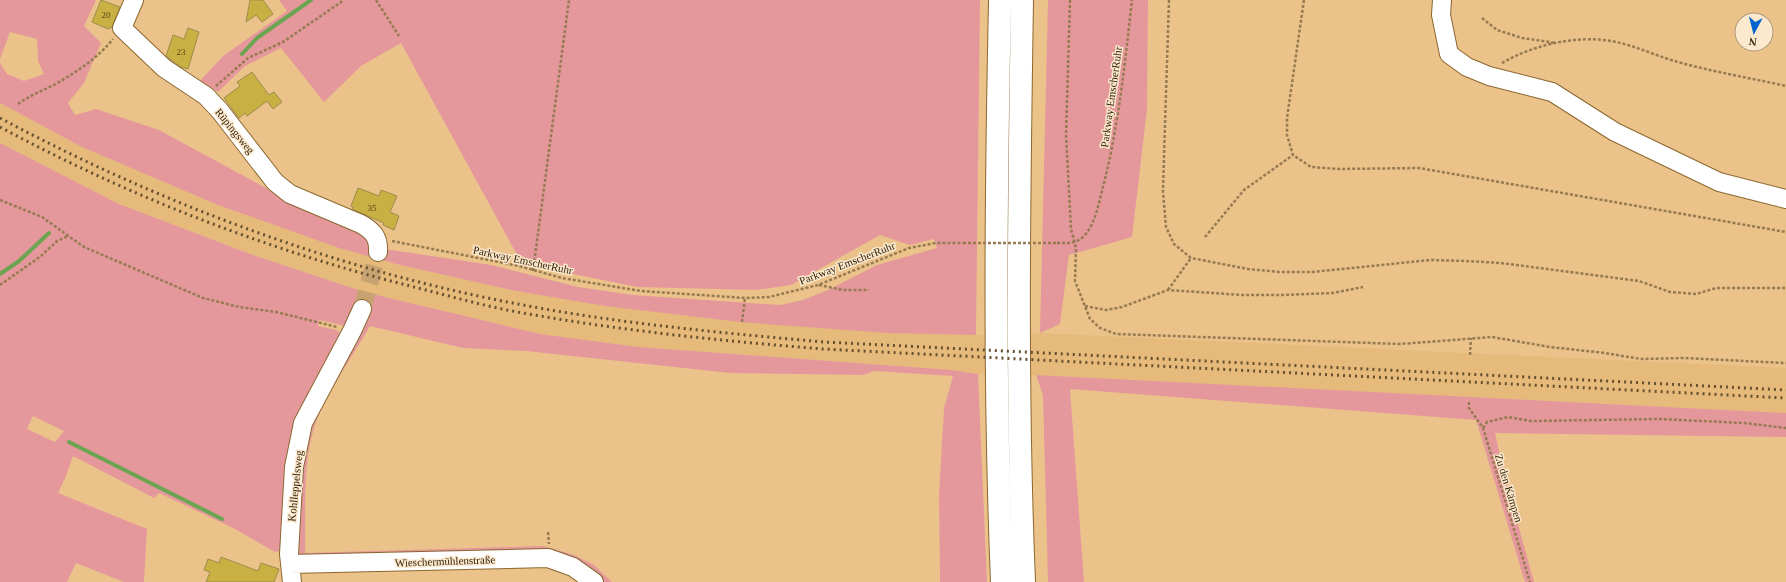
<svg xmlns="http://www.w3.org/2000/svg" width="1786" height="582" font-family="Georgia,serif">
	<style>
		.built { fill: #e6ba7a }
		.green { fill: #e5989c; fill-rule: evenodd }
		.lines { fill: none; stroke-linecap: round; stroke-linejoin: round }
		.stream { stroke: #6ca451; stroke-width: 4 }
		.building { fill: #c9b042; stroke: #9c8d4d }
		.minor-tunnel { stroke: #c6a371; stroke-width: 18; stroke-dasharray: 18 9; stroke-linecap: butt }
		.minor-casing { stroke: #8b672f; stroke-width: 20 }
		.highway-casing { stroke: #8b672f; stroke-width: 24 }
		.path { stroke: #967a51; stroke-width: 2.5; stroke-dasharray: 3 2; stroke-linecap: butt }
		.minor { stroke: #fff; stroke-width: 18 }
		.highway { stroke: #fff; stroke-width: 22 }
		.rail { stroke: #66502f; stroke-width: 3; stroke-dasharray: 2 4; stroke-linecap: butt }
		.path-bridge { stroke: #967a51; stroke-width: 2.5; stroke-dasharray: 3 2; stroke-linecap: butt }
		.labels { text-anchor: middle; stroke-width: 3; stroke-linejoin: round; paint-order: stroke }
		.number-label { font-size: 9px; fill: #58471a }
		.street-label { font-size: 11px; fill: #33240d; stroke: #fce8cc }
	</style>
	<rect width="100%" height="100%" fill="#ebc38a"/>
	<path class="built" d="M0 103 82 147 218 205 339 248 396 264 516 291 605 306 976 335 1040 333 1786 368V413L1055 376 978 374 952 370 638 347 540 334 364 292 253 255 119 204 0 143Z"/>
	<path class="green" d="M0 0H96L84 26 101 43 84 83 68 103 75 115 96 109 159 130 281 196 359 231 372 247 491 265 578 287 633 295 780 305 803 300 828 290 877 265 937 248 934 239 910 245 880 235 791 285 756 290 637 287 533 266 530 260 516 253 401 43 361 66 324 102 281 48 245 66 218 92 200 81 223 56 287 11 279 0H980L976 335 887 333 740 322 605 306 516 291 396 264 339 248 218 205 82 147 0 103V63L7 74 24 81 44 74 38 61 37 39 10 32 0 59Z
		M1048 0H1148L1147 109 1132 237 1069 255 1060 324 1040 333Z
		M0 143 119 204 253 255 364 292 540 334 638 347 952 370 978 374 987 582H940L939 495 944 408 953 376 874 371 864 375 730 373 526 351 463 348 370 326C351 360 326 391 314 428 302 467 306 513 305 553L544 546 574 555 594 565 612 582H598L574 564 544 554 391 560H343L316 557 314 559C305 559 298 561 295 551L298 474 304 441 322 393 351 343 366 310 359 308 354 323 350 327 319 320 318 326 336 330 342 334 343 339 321 371 295 431 291 449 283 547 281 551 275 552 235 529 159 493 154 498 73 456 66 476 58 493 147 529 144 582H124L76 563 67 582H0ZM33 416 64 431 55 442 27 429Z
		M1036 375 1786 413V437L1495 433 1506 481 1534 582H1525L1476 420 1070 389 1084 582H1048L1043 395Z"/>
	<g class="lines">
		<path class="stream" d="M242 54 257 38 311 0
			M0 274 19 261 49 233
			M69 442 222 519"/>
	</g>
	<path class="building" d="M101 0 120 7 112 27 108 29 92 22Z
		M250 0H263L273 14 262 22 256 15 246 22Z
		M188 28 199 32 188 69 181 67 166 56 173 35 184 39Z
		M252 72 269 95 274 92 282 102 273 109 267 101 247 116 245 113 239 118 224 98 240 86 237 82Z
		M358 188 379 196 381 190 397 196 390 212 399 216 394 230 383 225 384 223 352 209 353 207 351 206Z
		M221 557 258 571 261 563 279 569 274 582H206L210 572 204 570 208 559 219 563Z"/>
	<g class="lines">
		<path class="minor-tunnel" d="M362 309 378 252"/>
		<defs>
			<path id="minor" d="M134 0 122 28 164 68 206 96 220 111 275 182 290 194 361 224C373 231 379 237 378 252
				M1442 0 1441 15 1449 54 1467 67 1489 76 1552 92 1615 132 1719 182 1786 199
				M290 564 548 558 573 567 594 582
				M292 582 289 554 294 467 303 423 352 331 362 309"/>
			<path id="highway" d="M1000 0C996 194 994 388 1002 582
				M1022 0C1019 194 1016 388 1024 582"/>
		</defs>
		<use href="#minor" class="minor-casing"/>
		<use href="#highway" class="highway-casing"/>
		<path class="path" d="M376 0 399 36
			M1070 0 1066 135 1071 229 1076 248 1075 281 1090 319 1100 328 1116 334 1400 344 1492 337 1550 347 1605 353 1641 359 1684 358 1786 363
			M1169 0 1164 156 1163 192 1166 227 1174 244 1191 258 1248 269 1279 272H1312L1430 260 1466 261 1501 263 1639 281 1670 292 1696 294 1716 288H1786
			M1304 0 1287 118V135L1293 155 1311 167 1339 169 1419 168 1786 232
			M1482 18 1497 30 1522 38 1556 43
			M1502 63C1533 45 1576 35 1611 41 1634 45 1656 56 1678 62 1714 72 1750 78 1786 86
			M216 86 248 58 283 42 344 0
			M18 104C29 96 41 91 54 85 75 73 98 58 113 39
			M0 200 42 217 84 247 203 298 239 307 276 312 337 327
			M1205 237 1244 190 1293 155
			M392 241 519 266 562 278 641 291 745 298 769 297 818 285 909 248 936 243H963
			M1057 243C1066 243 1075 244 1083 237 1096 224 1099 201 1104 183 1119 123 1125 62 1132 0
			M533 271 569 0
			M0 285 41 256 57 241 68 236
			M819 285 843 290H869
			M1168 290 1191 258
			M1085 306 1106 310 1122 307 1168 290 1242 295H1282L1333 293 1363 287
			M742 322 745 298
			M1470 355 1471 338
			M1469 402V408L1483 428 1530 582
			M1483 428 1487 422 1508 417 1531 421 1659 419 1744 423 1786 428
			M548 532 549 544"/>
		<use href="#minor" class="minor"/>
		<use href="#highway" class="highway"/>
		<path class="rail" d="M0 118C163 205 341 271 523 305 623 324 723 333 824 342L1786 390
			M0 127C132 198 273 252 418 288 453 297 488 307 523 313 623 331 723 341 823 349L1786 398"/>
		<path class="path-bridge" d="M963 243H1057"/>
	</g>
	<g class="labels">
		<g class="number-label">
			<text x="106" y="18">20</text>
			<text x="181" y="55">23</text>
			<text x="372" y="211">35</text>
		</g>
		<g class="street-label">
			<text transform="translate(1111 97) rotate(-82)" y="4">Parkway EmscherRuhr</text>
			<text transform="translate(235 131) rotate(51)" y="4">Rüpingsweg</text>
			<text transform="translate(523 260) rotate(12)" y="4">Parkway EmscherRuhr</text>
			<text transform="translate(847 263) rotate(-21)" y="4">Parkway EmscherRuhr</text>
			<text transform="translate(295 486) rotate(-84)" y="4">Kohlleppelsweg</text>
			<text transform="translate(1509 488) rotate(73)" y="4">Zu den Kämpen</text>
			<text transform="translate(445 561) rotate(-2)" y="4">Wieschermühlenstraße</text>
		</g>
	</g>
	<g transform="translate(1754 32) rotate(187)"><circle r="19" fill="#fce8cc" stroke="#ac9a80"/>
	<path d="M0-3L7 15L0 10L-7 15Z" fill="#0065ce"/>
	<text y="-6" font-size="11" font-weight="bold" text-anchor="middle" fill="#33240d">N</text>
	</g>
</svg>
